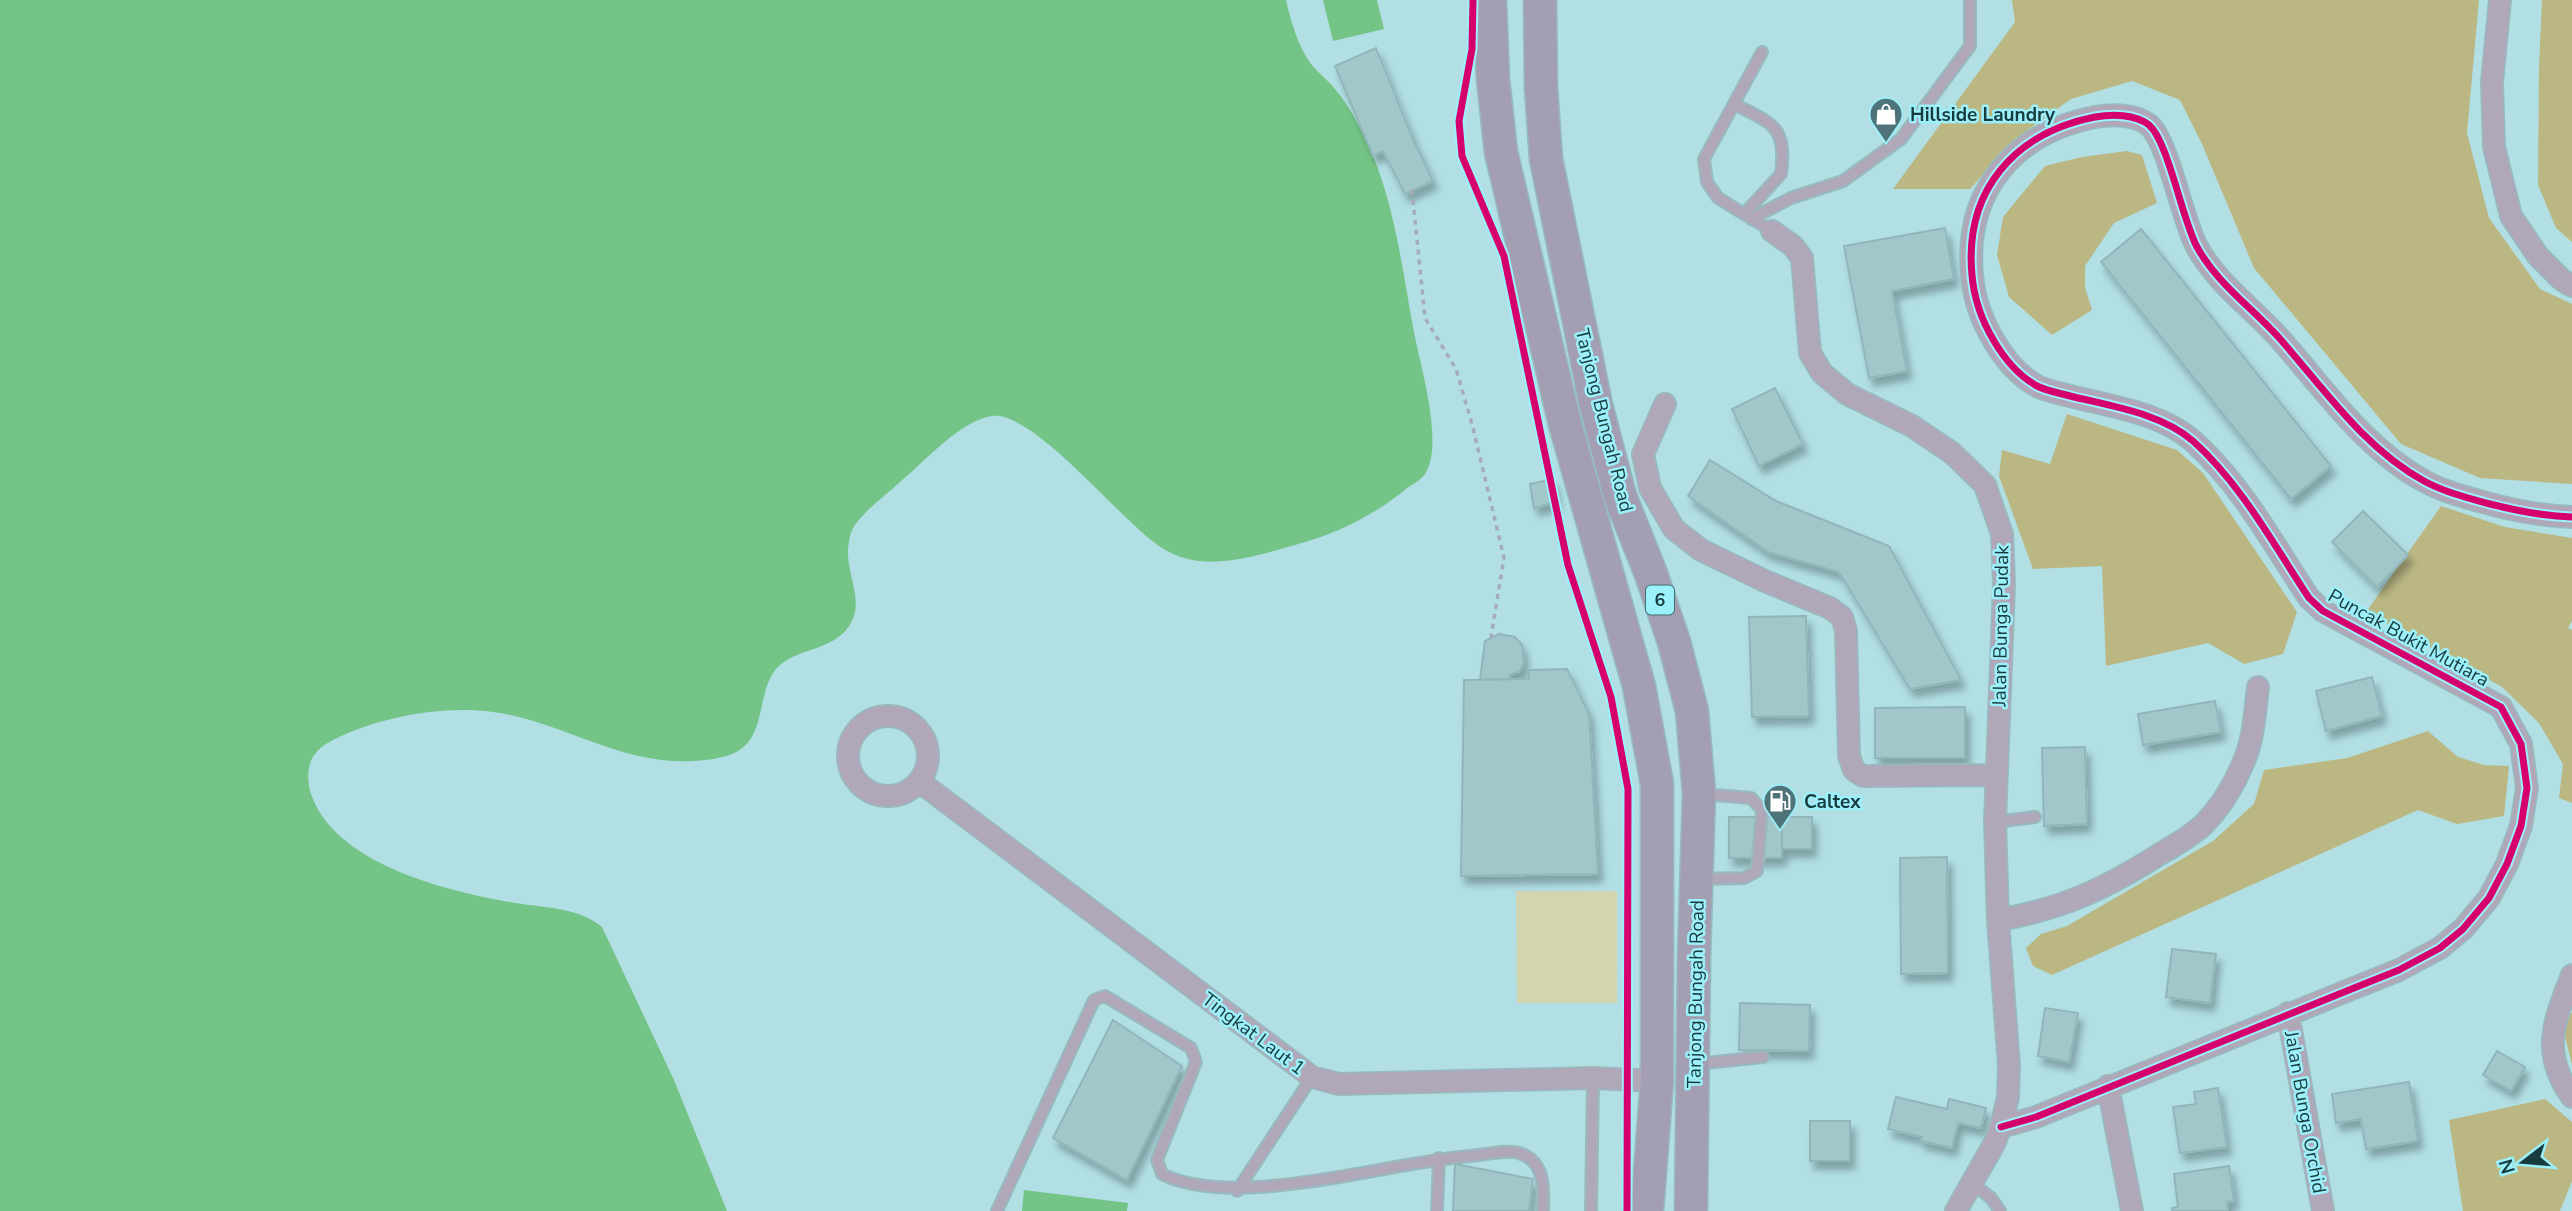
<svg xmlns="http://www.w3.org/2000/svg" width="2572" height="1211" font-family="'Nunito Sans',sans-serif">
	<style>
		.green { fill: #d3d5b0 }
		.forest { fill: #bab783 }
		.water { fill: #74c487 }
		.building { fill: #a2c7cb; stroke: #91b6ba; stroke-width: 2; filter: url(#shadow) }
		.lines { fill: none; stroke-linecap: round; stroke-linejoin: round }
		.service-casing { stroke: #96bbbf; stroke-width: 14 }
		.minor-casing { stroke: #96bbbf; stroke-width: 24 }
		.primary-casing { stroke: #96bbbf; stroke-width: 35 }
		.path { stroke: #a6acb7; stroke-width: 3.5; stroke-dasharray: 5 5; stroke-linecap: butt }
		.service { stroke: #b0a8b9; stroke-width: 10 }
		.minor { stroke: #b0a8b9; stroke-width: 21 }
		.primary { stroke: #a39eb2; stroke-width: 32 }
		.cycleway-casing { stroke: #9cf0f9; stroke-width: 11 }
		.cycleway { stroke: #d6006c; stroke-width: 7 }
		.labels { text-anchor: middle; stroke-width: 5; stroke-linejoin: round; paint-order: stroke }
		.shield { fill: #9cf0f9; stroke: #407177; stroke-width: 2 }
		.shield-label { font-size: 18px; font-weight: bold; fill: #183b3f }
		.poi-label { font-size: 19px; font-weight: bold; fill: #183b3f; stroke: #9cf0f9; text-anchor: start }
		.street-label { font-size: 19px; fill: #183b3f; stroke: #9cf0f9 }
	</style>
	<defs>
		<filter id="shadow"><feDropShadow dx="4.5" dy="8" stdDeviation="3.5" flood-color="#0004"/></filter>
	</defs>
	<rect width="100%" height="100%" fill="#b1dfe4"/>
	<path class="green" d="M1516 891H1617V1003H1517Z"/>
	<path class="forest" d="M2012 0H2479L2467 133 2489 218 2540 289 2572 304V484L2480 478 2401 444 2254 268 2202 144 2180 100 2132 81 2071 99 2014 140 1970 189H1893L2015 22Z
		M2542 0H2572V242L2556 228 2538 185 2539 67Z
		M2127 151 2142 155 2157 203 2114 223 2085 266V287L2092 310 2052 335 2009 297 1997 255 2003 217 2045 166 2082 157Z
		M2067 414 2177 450 2203 473 2297 612 2283 654 2244 664 2208 643 2106 666 2102 566 2033 569 1999 476 2002 450 2050 464Z
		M2441 506 2505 527 2572 538V621L2568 628 2572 630V803L2559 798 2563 764 2539 723 2502 687 2366 612Z
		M2428 731 2458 757 2484 765 2509 766 2504 816 2457 824 2418 810 2052 975 2033 966 2026 948 2041 934 2067 926 2213 841 2254 804 2264 770 2347 758Z
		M2572 1012V1065L2563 1028Z
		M2545 1099 2572 1122V1181L2560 1211H2463L2449 1120Z"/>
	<path class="water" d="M0 0H1286C1291 22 1298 46 1311 64 1318 73 1328 80 1335 89 1347 103 1357 121 1365 138 1394 198 1401 262 1413 327 1419 362 1445 443 1425 474 1421 480 1413 484 1407 488 1375 515 1336 534 1295 545 1253 557 1202 574 1162 548 1122 523 1035 411 992 416 985 417 977 420 970 424 945 438 922 463 900 482 886 495 869 507 858 521 852 528 850 534 849 542 843 568 864 597 852 621 837 652 795 647 776 669 757 692 766 735 738 751 730 756 715 759 705 760 626 770 566 722 493 712 441 705 372 718 326 744 308 755 305 774 311 794 335 865 450 892 515 903 545 908 578 907 602 927L674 1080 727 1211H0Z
		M1323 0H1377L1384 29 1333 41Z
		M1024 1190 1128 1203 1127 1211H1022Z"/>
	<path class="building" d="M1376 48 1412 137 1433 181 1405 194 1383 151 1373 156 1335 66Z
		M1945 228 1954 279 1892 291 1907 371 1869 378 1844 246Z
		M2141 229 2331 466 2291 499 2101 262Z
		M1775 388 1803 444 1759 466 1732 409Z
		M1710 460 1776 501 1889 546 1961 680 1910 689 1839 572 1768 552 1688 496Z
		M1553 479 1556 502 1534 508 1530 484Z
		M2363 511 2408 555 2377 587 2332 542Z
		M1806 616 1809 716 1752 717 1749 617Z
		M1499 634 1515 637 1522 645 1524 663 1520 671 1510 675 1509 679 1480 680 1485 641Z
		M1567 669 1589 714 1598 874 1461 876 1464 680 1529 679 1528 670Z
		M2372 677 2382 716 2326 731 2316 691Z
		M2215 701 2221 732 2143 745 2138 714Z
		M1965 707V758H1875V708Z
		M2085 747 2087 824 2044 826 2042 748Z
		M1729 817H1782V858H1729Z
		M1782 817H1812V849H1782Z
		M1947 857 1948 973 1901 974 1900 858Z
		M2172 949 2216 954 2210 1003 2166 997Z
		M1740 1003 1810 1005 1809 1051 1739 1050Z
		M2045 1008 2078 1013 2069 1062 2038 1056Z
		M1113 1020 1182 1066 1127 1180 1053 1138Z
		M2497 1051 2525 1067 2511 1091 2483 1075Z
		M2409 1082 2418 1141 2366 1149 2361 1119 2336 1123 2332 1094Z
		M2218 1088 2227 1147 2180 1153 2173 1107 2196 1104 2194 1092Z
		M1896 1097 1947 1109 1949 1099 1986 1108 1981 1128 1958 1123 1952 1148 1921 1141 1922 1137 1888 1129Z
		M1810 1121H1850V1161H1810Z
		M1455 1164 1533 1179 1529 1211H1453Z
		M2229 1166 2234 1201 2227 1202 2228 1211H2172V1208L2178 1207 2174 1174Z"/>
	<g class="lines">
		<defs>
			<path id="service" d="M1762 52 1704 159 1707 182 1718 198 1772 231
				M1734 104C1773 124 1787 126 1781 174L1744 214
				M1751 219 1791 198 1843 181 1901 139 1970 46V0
				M1995 822 2035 817
				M1698 879 1744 878 1757 871 1762 810 1751 798 1702 794
				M1696 1064 1763 1057
				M1973 1184 1991 1198 2000 1211
				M1237 1191 1312 1077
				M997 1211 1094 1000 1105 996 1191 1048 1196 1062 1157 1160 1162 1174C1236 1211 1387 1162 1471 1156 1482 1155 1509 1149 1519 1153 1545 1161 1544 1188 1543 1211
				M1437 1211 1439 1158
				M1591 1211 1593 1078"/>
			<path id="minor" d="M2500 0 2492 82 2494 147 2511 216 2538 256 2562 280 2572 286
				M1772 231 1793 246 1802 258 1810 353 1822 373 1847 394 1912 426 1952 453 1985 485 2002 534 2004 584 1995 822 1998 920 2009 1066 2008 1097 2001 1127 1994 1144 1956 1211
				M1665 404 1643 454 1650 488 1674 529 1701 550 1765 581 1830 608 1842 617 1846 631 1849 756 1854 770 1863 776 1995 775
				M848 756a40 40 0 1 1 80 0a40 40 0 1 1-80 0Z
				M920 782 1312 1077 1339 1084 1593 1078 1657 1081
				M1998 920C2062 909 2105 889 2160 854 2175 845 2192 836 2204 824 2221 807 2235 783 2244 761 2254 738 2255 711 2258 687
				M2572 975C2554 1021 2540 1053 2572 1097
				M2288 1013 2323 1211
				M2108 1086 2132 1211
				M2001 1127 2036 1117 2354 988 2399 970 2440 948 2463 929 2489 898 2507 864 2521 826 2527 788 2521 744 2501 707 2323 611 2309 598C2274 545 2241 484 2193 441 2161 413 2110 406 2070 396 2059 393 2047 391 2037 386 2019 376 2004 358 1994 341 1982 321 1974 299 1972 275 1964 191 2014 133 2095 117 2112 114 2135 114 2149 125 2168 141 2182 219 2197 247 2218 285 2253 308 2281 340 2324 389 2365 449 2424 481 2444 492 2468 498 2490 504 2517 511 2544 516 2572 517"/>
			<path id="primary" d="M1490 0 1493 79 1501 152 1565 424 1639 686 1657 784V1081L1647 1211
				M1540 0 1541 88 1546 159 1596 405 1620 496 1651 574 1674 642 1692 711 1699 793 1694 956 1691 1211"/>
		</defs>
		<use href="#service" class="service-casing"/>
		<use href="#minor" class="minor-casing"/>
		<use href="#primary" class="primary-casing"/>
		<path class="path" d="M1412 190 1425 318 1456 369 1472 424 1504 558 1491 637"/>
		<use href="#service" class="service"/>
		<use href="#minor" class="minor"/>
		<use href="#primary" class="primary"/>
		<defs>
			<path id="cycleway" d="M1473 0 1472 49 1459 121 1462 156 1504 256 1568 565 1611 697 1628 789 1627 1211
				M2001 1127 2036 1117 2354 988 2399 970 2440 948 2463 929 2489 898 2507 864 2521 826 2527 788 2521 744 2501 707 2323 611 2309 598C2274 545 2241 484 2193 441 2161 413 2110 406 2070 396 2059 393 2047 391 2037 386 2019 376 2004 358 1994 341 1982 321 1974 299 1972 275 1964 191 2014 133 2095 117 2112 114 2135 114 2149 125 2168 141 2182 219 2197 247 2218 285 2253 308 2281 340 2324 389 2365 449 2424 481 2444 492 2468 498 2490 504 2517 511 2544 516 2572 517"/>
		</defs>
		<use href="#cycleway" class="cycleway-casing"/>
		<use href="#cycleway" class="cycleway"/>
	</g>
	<defs>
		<symbol id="shop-pin" viewBox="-11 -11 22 30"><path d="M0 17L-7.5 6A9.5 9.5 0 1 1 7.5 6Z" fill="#4e7479" stroke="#9cf0f9"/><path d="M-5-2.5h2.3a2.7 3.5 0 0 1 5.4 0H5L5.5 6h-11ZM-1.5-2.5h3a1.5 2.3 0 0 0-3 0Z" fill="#fff"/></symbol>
		<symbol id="fuel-pin" viewBox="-11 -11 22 30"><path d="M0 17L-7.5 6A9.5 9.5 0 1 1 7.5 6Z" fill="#4e7479" stroke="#9cf0f9"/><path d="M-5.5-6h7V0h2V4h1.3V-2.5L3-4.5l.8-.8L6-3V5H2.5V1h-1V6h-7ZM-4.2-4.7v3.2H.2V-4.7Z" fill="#fff"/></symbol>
	</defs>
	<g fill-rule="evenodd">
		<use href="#shop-pin" x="1867" y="95" width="38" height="52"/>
		<use href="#fuel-pin" x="1761" y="782" width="38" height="52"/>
	</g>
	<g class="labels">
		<rect class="shield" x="1646" y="585.5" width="28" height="29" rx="5"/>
		<g class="shield-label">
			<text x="1660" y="606">6</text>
		</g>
		<g class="poi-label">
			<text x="1910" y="121">Hillside Laundry</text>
			<text x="1804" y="808">Caltex</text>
		</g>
		<g class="street-label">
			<text transform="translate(1605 420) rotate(76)" y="7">Tanjong Bungah Road</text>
			<text transform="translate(2000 626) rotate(-89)" y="7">Jalan Bunga Pudak</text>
			<text transform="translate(2409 637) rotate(29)" y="7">Puncak Bukit Mutiara</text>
			<text transform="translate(1695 994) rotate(-89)" y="7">Tanjong Bungah Road</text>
			<text transform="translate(1254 1033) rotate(37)" y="7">Tingkat Laut 1</text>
			<text transform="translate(2306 1112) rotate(80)" y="7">Jalan Bunga Orchid</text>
		</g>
	</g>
	<g transform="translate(2523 1162) rotate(254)" stroke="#9cf0f9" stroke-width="5" paint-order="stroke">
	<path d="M0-5L12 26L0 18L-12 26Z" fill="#183b3f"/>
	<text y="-10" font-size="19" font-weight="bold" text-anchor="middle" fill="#183b3f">N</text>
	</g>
</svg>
